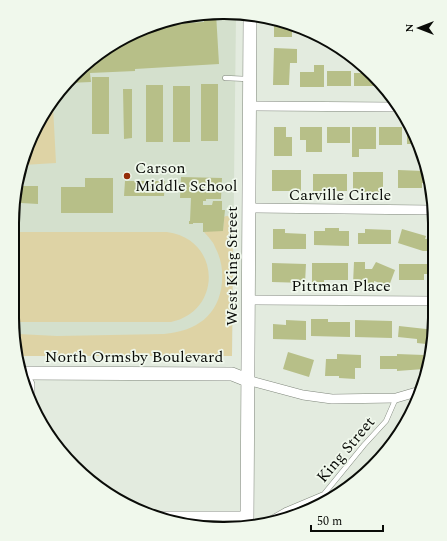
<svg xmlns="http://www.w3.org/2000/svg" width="447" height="541" font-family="Spectral,serif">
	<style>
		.built { fill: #d4e0cd }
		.green { fill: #ded3a5 }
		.building { fill: #b7bf88 }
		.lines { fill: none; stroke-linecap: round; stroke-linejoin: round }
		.lane-casing { stroke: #7f867b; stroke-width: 5.5 }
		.street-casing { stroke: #7f867b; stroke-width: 10 }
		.secondary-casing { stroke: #7f867b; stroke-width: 14 }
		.lane { stroke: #fff; stroke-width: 4.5 }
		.street { stroke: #fff; stroke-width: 9 }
		.secondary { stroke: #fff; stroke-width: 13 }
		.poi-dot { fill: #942e08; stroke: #f0f8ec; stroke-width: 1.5 }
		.labels { text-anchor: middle; stroke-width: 3.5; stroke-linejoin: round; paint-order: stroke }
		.poi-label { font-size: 16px; fill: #0a0c08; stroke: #f0f8ec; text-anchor: start }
		.street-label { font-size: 16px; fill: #0a0c08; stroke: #f0f8ec }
		.rim { fill: none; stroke: #0a0c08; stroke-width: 2 }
	</style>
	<rect width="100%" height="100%" fill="#e3ebdf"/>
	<path class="built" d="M223 12 236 14 232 356H18L12 209 28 142 74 74 142 28Z"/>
	<path class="green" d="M53 106 56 163 23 165 28 142Z
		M226 216H233L232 356H18V334L57 336 164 334C196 331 219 316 222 282 223 270 221 258 215 247 213 241 208 237 204 232H207V231H223L224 217Z
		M13 232H167C221 239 223 311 171 322H17Z"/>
	<path class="building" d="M216 13 219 64 135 69V71L90 73 91 82 68 83 74 74 142 28 159 25 204 22V16Z
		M274 22 292 26V37H274Z
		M274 48 297 49V63H290L289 85H273Z
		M314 65H324V87H300V72H314Z
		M327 71H351V86H327Z
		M354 73H372L377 79V86H354Z
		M92 77H109V134H92Z
		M201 84H218V141H201Z
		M146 85H163V142H146Z
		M173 86H190V142H173Z
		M123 89H132V138L124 139Z
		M274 127H286V137H292V156H274Z
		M300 127H322V152H306V140H300Z
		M327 127H350V143H327Z
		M352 127H376V149H359V157H352Z
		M379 127H402V145H379Z
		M407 129H410L419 144H407Z
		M272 170H301V191H272Z
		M398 170 424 171 427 183H422V188H398Z
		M353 172H383V192H353Z
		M313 174H347V191H313Z
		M181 177 222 178 221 199H206V201H203V205H212L213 201H222V210H225L223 231 203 232V223H193V224H189V221H190L191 198H180Z
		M85 178H113V213H61V187H85Z
		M125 181H165L164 196H124Z
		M21 186H38V204L21 203Z
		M325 228H339V231H349V246L314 245V231H325Z
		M273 229H285V233L306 234V249H273Z
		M365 229 391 230V244H358V233H365Z
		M402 229 426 236 425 239 435 238V251H423L398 243Z
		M354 262H365V269H372L376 262 395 270 389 286 374 281V283L353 284Z
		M272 263 306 264 305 283 272 282Z
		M312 263H348V280H324V282H312Z
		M399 264H435V274H424V280H399Z
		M311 319H328V322H350V337L311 336Z
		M286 320 306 321V340L273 339V324L286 325Z
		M355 320 392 321V338L355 337Z
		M399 326 435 330 433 342 426 341V344L417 343V339L398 337Z
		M288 352 314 360 309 377 283 369Z
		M337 354 361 355V368H355V379L339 378V376H325L326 359H337Z
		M397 354 424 355V369L397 371V369H380V356H397Z"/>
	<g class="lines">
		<defs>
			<path id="lane" d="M225 78 248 79
				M260 525 286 510 324 494 364 445 386 421 396 398"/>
			<path id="street" d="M249 106 395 107
				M248 208 432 210
				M248 300 435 301
				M21 376 23 373 30 384V398
				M247 380 303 395 332 399 396 398 420 391
				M162 516H247"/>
			<path id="secondary" d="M20 373 232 374 247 380
				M247 526 250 17"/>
		</defs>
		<use href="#lane" class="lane-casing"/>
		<use href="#street" class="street-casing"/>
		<use href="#secondary" class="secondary-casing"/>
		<use href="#lane" class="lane"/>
		<use href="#street" class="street"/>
		<use href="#secondary" class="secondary"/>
	</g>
	<circle class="poi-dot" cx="127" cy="176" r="4"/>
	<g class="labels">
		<g class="poi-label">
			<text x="135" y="173">Carson<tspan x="135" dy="18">Middle School</tspan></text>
		</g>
		<g class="street-label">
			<text x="340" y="200">Carville Circle</text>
			<text transform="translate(231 266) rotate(-90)" y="6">West King Street</text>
			<text x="341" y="291">Pittman Place</text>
			<text x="134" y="362">North Ormsby Boulevard</text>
			<text transform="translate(345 449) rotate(-50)" y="6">King Street</text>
		</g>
	</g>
	<path d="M0 0H447V541H0ZM223 19H224A204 204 0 0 1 428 223V318A204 204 0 0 1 224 522H223A204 204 0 0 1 19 318V223A204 204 0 0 1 223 19Z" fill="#f0f8ec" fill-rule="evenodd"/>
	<path class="rim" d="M223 19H224A204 204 0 0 1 428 223V318A204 204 0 0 1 224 522H223A204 204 0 0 1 19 318V223A204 204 0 0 1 223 19Z"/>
	<g transform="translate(419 28) rotate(270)" stroke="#f0f8ec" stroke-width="3" paint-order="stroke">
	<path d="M0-3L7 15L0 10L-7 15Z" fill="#0a0c08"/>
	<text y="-6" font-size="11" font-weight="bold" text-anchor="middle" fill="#0a0c08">N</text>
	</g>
	<path d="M311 525v6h72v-6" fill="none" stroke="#0a0c08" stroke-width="2"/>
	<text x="317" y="525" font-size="12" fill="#0a0c08" stroke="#f0f8ec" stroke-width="3" paint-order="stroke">50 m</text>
</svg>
